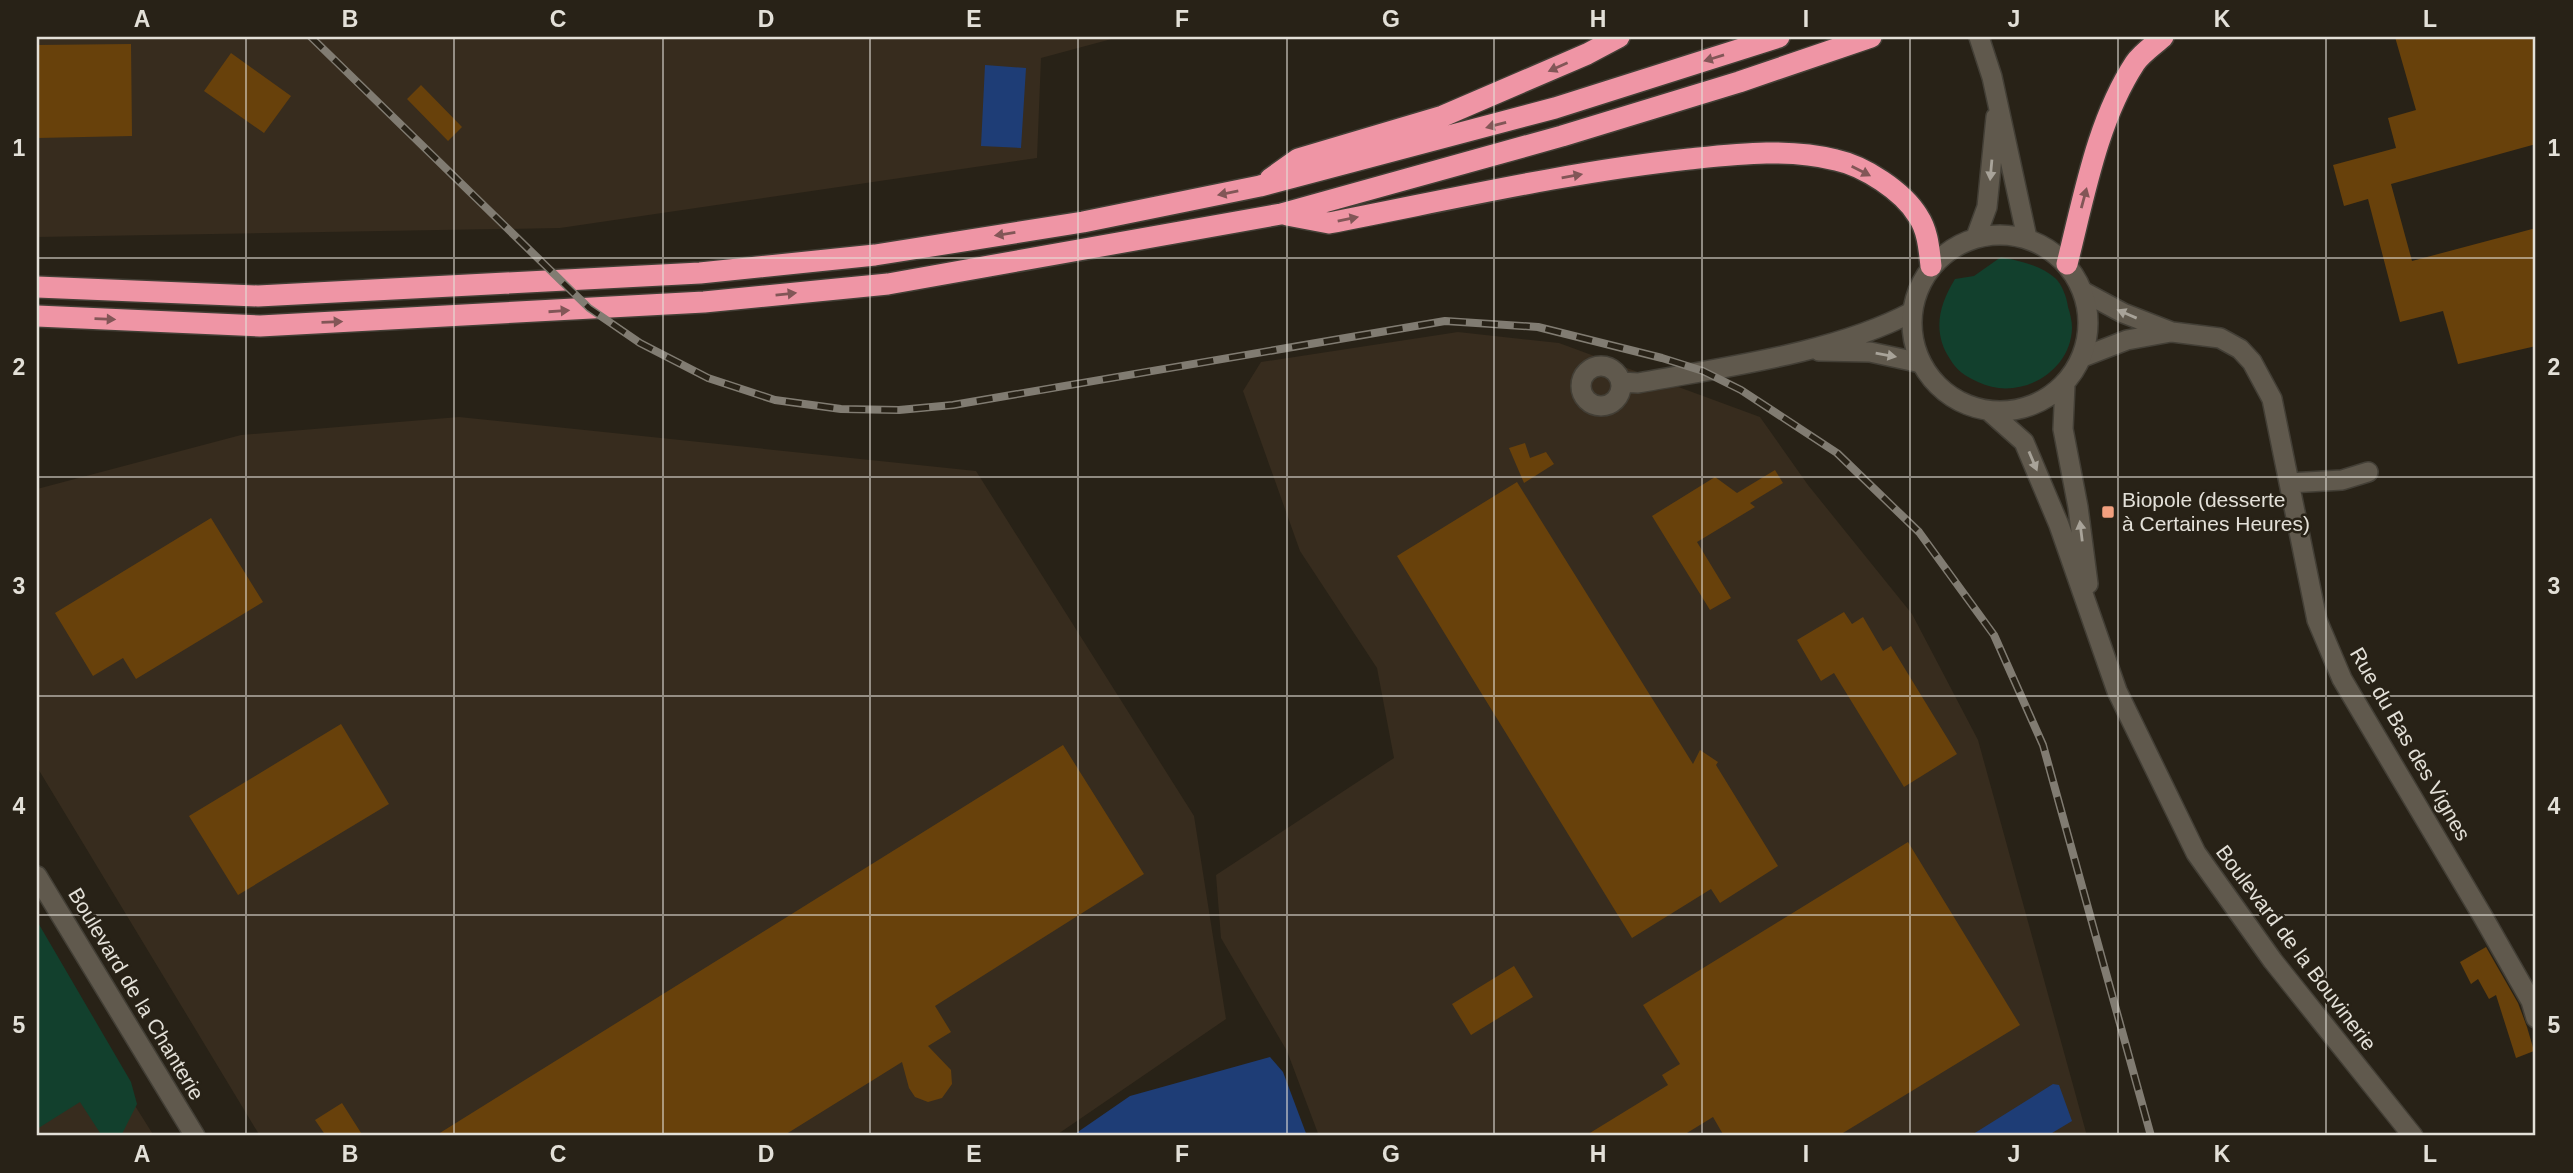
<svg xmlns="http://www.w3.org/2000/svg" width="2573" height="1173" font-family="Arial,sans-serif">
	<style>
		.industrial { fill: #372c1e }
		.green { fill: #12402d }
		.water { fill: #1e3d76 }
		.building { fill: #68410b }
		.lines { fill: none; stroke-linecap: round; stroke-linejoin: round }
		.minor-casing { stroke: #433f36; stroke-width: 22 }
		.tertiary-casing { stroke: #433f36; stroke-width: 22 }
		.motorway-casing { stroke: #433f36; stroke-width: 24 }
		.minor { stroke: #60594d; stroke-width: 19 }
		.tertiary { stroke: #60594d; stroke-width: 19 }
		.motorway { stroke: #ef95a5; stroke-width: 21 }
		.rail-casing { stroke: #817c72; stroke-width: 8 }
		.rail { stroke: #282217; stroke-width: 5; stroke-dasharray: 16; stroke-linecap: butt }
		.oneway { fill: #825657 }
		.oneway2 { fill: #a8a399 }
		.grid { fill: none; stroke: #e3e0d8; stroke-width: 2; stroke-opacity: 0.55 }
		.poi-dot { fill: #f2a07f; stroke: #282217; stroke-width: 2.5 }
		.labels { text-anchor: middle; stroke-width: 5; stroke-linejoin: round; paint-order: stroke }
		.poi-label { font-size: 21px; fill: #e3e0d8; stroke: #282217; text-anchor: start }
		.street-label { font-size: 21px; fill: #e3e0d8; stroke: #282217 }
		.neatline { fill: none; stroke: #e3e0d8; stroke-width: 2.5 }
		.grid-label { font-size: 23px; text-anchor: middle; font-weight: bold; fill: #e3e0d8 }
	</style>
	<rect width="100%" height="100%" fill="#282217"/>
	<path class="industrial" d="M37 37H1119L1041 58 1037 158 560 228 37 237Z
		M1458 332 1559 343 1760 417 1808 485 1912 614 1978 740 2087 1136H1319L1287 1051 1221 938 1216 875 1394 758 1377 668 1300 551 1243 391 1261 362Z
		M459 417 976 471 1194 816 1226 1019 1055 1136H260L37 767V489L241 435Z
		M37 949 38 951 154 1136H37Z"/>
	<path class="green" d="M2001 257C2019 261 2041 265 2055 278 2062 284 2067 298 2068 307 2070 313 2072 321 2072 328 2071 373 2018 402 1978 382 1965 376 1957 371 1950 359 1932 332 1939 305 1955 279L1974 276Z
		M37 921 131 1082 137 1104 121 1136H102L80 1102 37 1129Z"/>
	<path class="water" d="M985 65 1026 68 1021 148 981 146Z
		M1270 1057 1283 1072 1307 1136H1072L1130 1096Z
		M2053 1084 2059 1085 2072 1121 2047 1136H1970Z"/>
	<path class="building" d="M2395 37H2536V144L2391 184 2412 261 2536 228V346L2458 364 2443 311 2400 322 2368 199 2344 206 2333 165 2396 148 2388 118 2416 110Z
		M131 44 132 136 37 138V45Z
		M231 53 291 96 264 133 204 91Z
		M421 85 462 127 448 141 407 99Z
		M1525 443 1530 458 1546 452 1554 464 1524 483 1509 448Z
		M1775 470 1783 483 1750 503 1755 507 1697 542 1731 598 1710 610 1652 516 1715 477 1737 493Z
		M1517 482 1693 764 1700 750 1718 762 1716 765 1778 866 1720 903 1711 889 1632 938 1397 556Z
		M211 518 263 602 136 679 123 658 93 676 55 613Z
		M1844 612 1852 624 1863 617 1883 651 1891 646 1957 754 1904 787 1834 673 1821 681 1797 640Z
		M341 724 389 804 238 895 189 816Z
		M1063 745 1144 874 935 1006 951 1032 928 1046 951 1070 952 1084 942 1098 928 1102 915 1097 909 1088 902 1062 783 1136H435Z
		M1908 842 2020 1025 1838 1136H1724L1713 1117 1682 1136H1585L1668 1085 1662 1075 1680 1064 1643 1005Z
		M2486 947 2518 1003 2527 1027 2534 1051 2516 1058 2496 995 2489 999 2478 979 2471 984 2460 962Z
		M1514 966 1533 997 1471 1035 1452 1004Z
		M342 1103 363 1136H326L315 1120Z"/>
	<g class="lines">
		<defs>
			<path id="minor" d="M2084 292 2123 313 2172 332 2220 338 2240 349 2252 362 2272 399 2317 620 2342 679 2482 915 2531 1001 2536 1018
				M1819 351 1870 352 1921 363
				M2083 357 2127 340 2171 332
				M1581 386a20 20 0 1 1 40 0a20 20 0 1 1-40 0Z
				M1621 382 1638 383C1724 367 1835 353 1912 312
				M2289 483 2342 480 2368 472"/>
			<path id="tertiary" d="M1979 37 1992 77 2027 238
				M1912 323a88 88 0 1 1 176 0a88 88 0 1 1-176 0Z
				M1976 237 1987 207 1996 117
				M2065 384 2063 429 2078 507 2088 584
				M1989 411 2024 442 2059 525 2117 691 2196 853 2273 961 2413 1136
				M37 876 195 1136"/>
			<path id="motorway" d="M1270 179 1298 159 1443 116 1587 54 1619 37
				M1287 215 1329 223C1448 200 1568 172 1689 159 1738 154 1788 148 1836 160 1864 166 1903 191 1918 216 1928 231 1929 249 1931 266
				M2067 264C2084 197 2097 121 2135 63 2142 53 2154 45 2163 37
				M37 287 258 296 700 273 875 255 1083 222 1260 186 1555 108 1779 37
				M37 316 260 326 704 302 888 284 1281 214 1562 136 1739 82 1871 37"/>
		</defs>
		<use href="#minor" class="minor-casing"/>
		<use href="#tertiary" class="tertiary-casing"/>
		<use href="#motorway" class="motorway-casing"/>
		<use href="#minor" class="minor"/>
		<use href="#tertiary" class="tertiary"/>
		<use href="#motorway" class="motorway"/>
		<defs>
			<path id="rail" d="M311 37 589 308 640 343 708 378 775 400 841 409 899 410 953 405 1445 321 1538 327 1662 358 1703 371 1741 390 1837 453 1919 532 1994 635 2043 745 2151 1136"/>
		</defs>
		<use href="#rail" class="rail-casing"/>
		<use href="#rail" class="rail"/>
	</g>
	<defs><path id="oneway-solid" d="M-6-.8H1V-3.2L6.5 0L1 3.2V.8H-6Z" transform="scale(1.75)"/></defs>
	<g class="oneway">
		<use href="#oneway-solid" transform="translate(1714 58) rotate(163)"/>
		<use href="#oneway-solid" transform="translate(1558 67) rotate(156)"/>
		<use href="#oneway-solid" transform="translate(1496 125) rotate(165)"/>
		<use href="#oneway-solid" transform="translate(1861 171) rotate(27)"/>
		<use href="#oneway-solid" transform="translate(1572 176) rotate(-10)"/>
		<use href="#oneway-solid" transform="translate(1228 193) rotate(169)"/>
		<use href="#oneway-solid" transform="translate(2084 198) rotate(-75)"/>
		<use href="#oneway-solid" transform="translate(1348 219) rotate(-11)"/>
		<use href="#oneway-solid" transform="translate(1005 234) rotate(171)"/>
		<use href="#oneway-solid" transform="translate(786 294) rotate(-6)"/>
		<use href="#oneway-solid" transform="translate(559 311) rotate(-4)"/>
		<use href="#oneway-solid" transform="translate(105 319) rotate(2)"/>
		<use href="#oneway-solid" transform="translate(332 322) rotate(-2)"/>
	</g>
	<g class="oneway2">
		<use href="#oneway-solid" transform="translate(1991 170) rotate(95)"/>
		<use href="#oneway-solid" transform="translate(2127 314) rotate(-157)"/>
		<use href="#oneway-solid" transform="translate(1886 355) rotate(10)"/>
		<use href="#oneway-solid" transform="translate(2033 461) rotate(67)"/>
		<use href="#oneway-solid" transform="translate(2081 531) rotate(-97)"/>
	</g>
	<path class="grid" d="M246 37V1136M454 37V1136M663 37V1136M870 37V1136M1078 37V1136M1287 37V1136M1494 37V1136M1702 37V1136M1910 37V1136M2118 37V1136M2326 37V1136M37 258H2536M37 477H2536M37 696H2536M37 915H2536"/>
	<rect class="poi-dot" x="2101" y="505" width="14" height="14" rx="3.5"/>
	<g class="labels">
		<g class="poi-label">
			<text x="2122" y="507">Biopole (desserte<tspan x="2122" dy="24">à Certaines Heures)</tspan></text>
		</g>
		<g class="street-label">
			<text transform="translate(2410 744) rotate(60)" y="7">Rue du Bas des Vignes</text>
			<text transform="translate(2296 948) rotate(53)" y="7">Boulevard de la Bouvinerie</text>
			<text transform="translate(136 994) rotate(59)" y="7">Boulevard de la Chanterie</text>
		</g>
	</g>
	<rect width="2573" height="1173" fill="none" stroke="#282217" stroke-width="77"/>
	<rect x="38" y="38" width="2496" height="1096" class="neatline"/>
	<g class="grid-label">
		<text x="142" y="27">A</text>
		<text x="350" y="27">B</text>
		<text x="558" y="27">C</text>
		<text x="766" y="27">D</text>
		<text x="974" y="27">E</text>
		<text x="1182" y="27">F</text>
		<text x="1391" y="27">G</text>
		<text x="1598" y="27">H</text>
		<text x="1806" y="27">I</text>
		<text x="2014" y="27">J</text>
		<text x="2222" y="27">K</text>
		<text x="2430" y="27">L</text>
		<text x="19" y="156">1</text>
		<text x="2554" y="156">1</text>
		<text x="19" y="375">2</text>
		<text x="2554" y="375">2</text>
		<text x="19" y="594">3</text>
		<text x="2554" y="594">3</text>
		<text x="19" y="814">4</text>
		<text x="2554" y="814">4</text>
		<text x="19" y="1033">5</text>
		<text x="2554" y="1033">5</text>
		<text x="142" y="1162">A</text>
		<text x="350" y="1162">B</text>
		<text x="558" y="1162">C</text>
		<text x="766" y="1162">D</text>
		<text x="974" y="1162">E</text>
		<text x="1182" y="1162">F</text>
		<text x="1391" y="1162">G</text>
		<text x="1598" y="1162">H</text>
		<text x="1806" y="1162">I</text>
		<text x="2014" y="1162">J</text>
		<text x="2222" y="1162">K</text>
		<text x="2430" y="1162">L</text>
	</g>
</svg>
